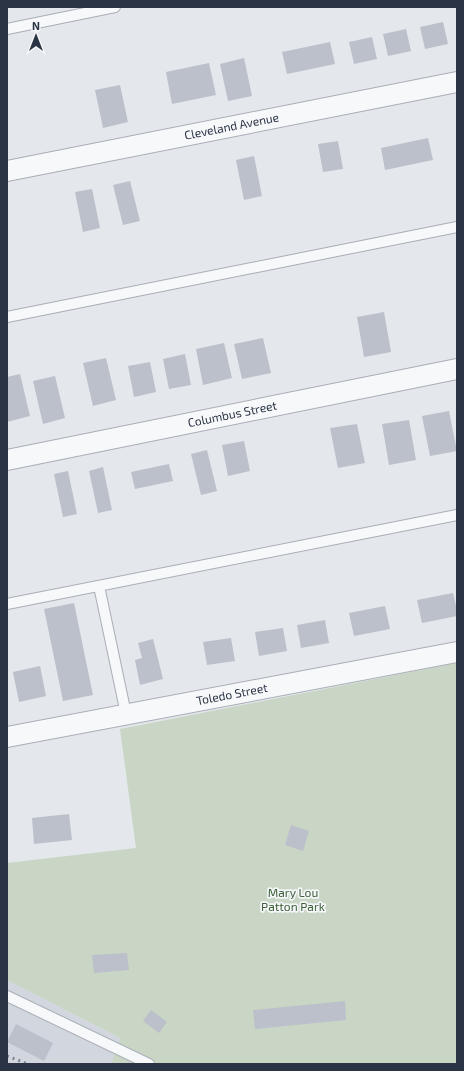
<svg xmlns="http://www.w3.org/2000/svg" width="464" height="1071" font-family="'Exo 2',sans-serif">
	<style>
		.built { fill: #d2d6de }
		.green { fill: #c9d6c5 }
		.building { fill: #bbc0ca }
		.lines { fill: none; stroke-linecap: round; stroke-linejoin: round }
		.lane-casing { stroke: #a9aeb7; stroke-width: 12 }
		.street-casing { stroke: #a9aeb7; stroke-width: 22 }
		.lane { stroke: #f7f8fa; stroke-width: 10 }
		.street { stroke: #f7f8fa; stroke-width: 20 }
		.rail { stroke: #7d8696; stroke-width: 3; stroke-dasharray: 2 4; stroke-linecap: butt }
		.labels { text-anchor: middle; stroke-width: 3.5; stroke-linejoin: round; paint-order: stroke }
		.street-label { font-size: 12px; fill: #2b3445; stroke: #f4f6f9 }
		.park-label { font-size: 12px; fill: #3f6138; stroke: #f4f6f9 }
	</style>
	<rect width="100%" height="100%" fill="#e4e7ec"/>
	<path class="built" d="M7 980 120 1038 111 1064H7Z"/>
	<path class="green" d="M457 663V1064H111L120 1038 7 980V863L136 848 120 729Z"/>
	<path class="building" d="M443 22 448 44 425 49 420 27Z
		M406 29 411 51 388 56 383 34Z
		M372 37 377 59 354 64 349 42Z
		M330 42 335 64 287 74 282 52Z
		M244 58 252 96 228 101 220 64Z
		M209 63 216 95 172 104 166 72Z
		M120 85 128 122 103 128 95 90Z
		M428 138 433 160 385 170 381 148Z
		M338 141 343 169 323 172 318 144Z
		M254 156 262 196 244 200 236 160Z
		M130 181 140 221 123 225 113 185Z
		M92 189 100 228 83 232 75 192Z
		M384 312 391 352 364 357 357 317Z
		M263 338 271 373 242 379 234 344Z
		M224 343 232 378 203 385 196 349Z
		M185 354 191 385 169 389 163 359Z
		M106 358 116 400 93 406 83 363Z
		M150 362 156 392 134 397 128 366Z
		M20 374 30 416 7 422V377Z
		M55 376 65 418 43 424 33 381Z
		M449 411 457 451 430 456 422 416Z
		M409 420 416 460 389 465 382 424Z
		M357 424 365 463 338 468 330 428Z
		M244 441 250 471 228 476 222 445Z
		M207 450 217 491 201 495 191 454Z
		M169 464 173 481 135 489 131 472Z
		M103 467 112 510 98 513 89 471Z
		M68 471 77 514 63 517 54 474Z
		M453 593 457 610V616L422 623 417 600Z
		M74 603 93 695 63 701 44 609Z
		M385 606 390 629 354 636 349 613Z
		M325 620 329 643 301 648 297 625Z
		M283 628 287 651 259 656 255 632Z
		M231 638 235 661 207 665 203 642Z
		M153 639 163 679 140 685 135 660 142 658 138 643Z
		M40 666 46 696 19 702 13 672Z
		M69 814 72 840 34 844 32 818Z
		M291 825 309 831 303 851 285 845Z
		M127 953 129 970 94 973 92 955Z
		M345 1001 346 1020 255 1029 253 1010Z
		M151 1010 167 1022 159 1033 143 1021Z
		M16 1024 53 1043 44 1061 7 1042Z"/>
	<g class="lines">
		<defs>
			<path id="lane" d="M7 29 115 7
				M7 317 457 227
				M99 586 126 714
				M7 604 457 515
				M7 996 149 1064"/>
			<g id="street">
				<path id="s1" d="M7 171 457 82"/>
				<path id="s2" d="M7 460 457 369"/>
				<path id="s3" d="M7 737 457 652"/>
			</g>
		</defs>
		<use href="#lane" class="lane-casing"/>
		<use href="#street" class="street-casing"/>
		<use href="#lane" class="lane"/>
		<use href="#street" class="street"/>
		<path class="rail" d="M7 1056 28 1064"/>
	</g>
	<g class="labels">
		<g class="street-label">
			<text dy="4" stroke="none"><textPath href="#s1" startOffset="229">Cleveland Avenue</textPath></text>
			<text dy="4" stroke="none"><textPath href="#s2" startOffset="230">Columbus Street</textPath></text>
			<text dy="4" stroke="none"><textPath href="#s3" startOffset="229">Toledo Street</textPath></text>
		</g>
		<g class="park-label">
			<text x="293" y="897">Mary Lou<tspan x="293" dy="14">Patton Park</tspan></text>
		</g>
	</g>
	<rect width="464" height="1071" fill="none" stroke="#2b3445" stroke-width="16"/>
	<g transform="translate(36 36)" stroke="#f4f6f9" stroke-width="3" paint-order="stroke">
	<path d="M0-3L7 15L0 10L-7 15Z" fill="#2b3445"/>
	<text y="-6" font-size="11" font-weight="bold" text-anchor="middle" fill="#2b3445">N</text>
	</g>
</svg>
